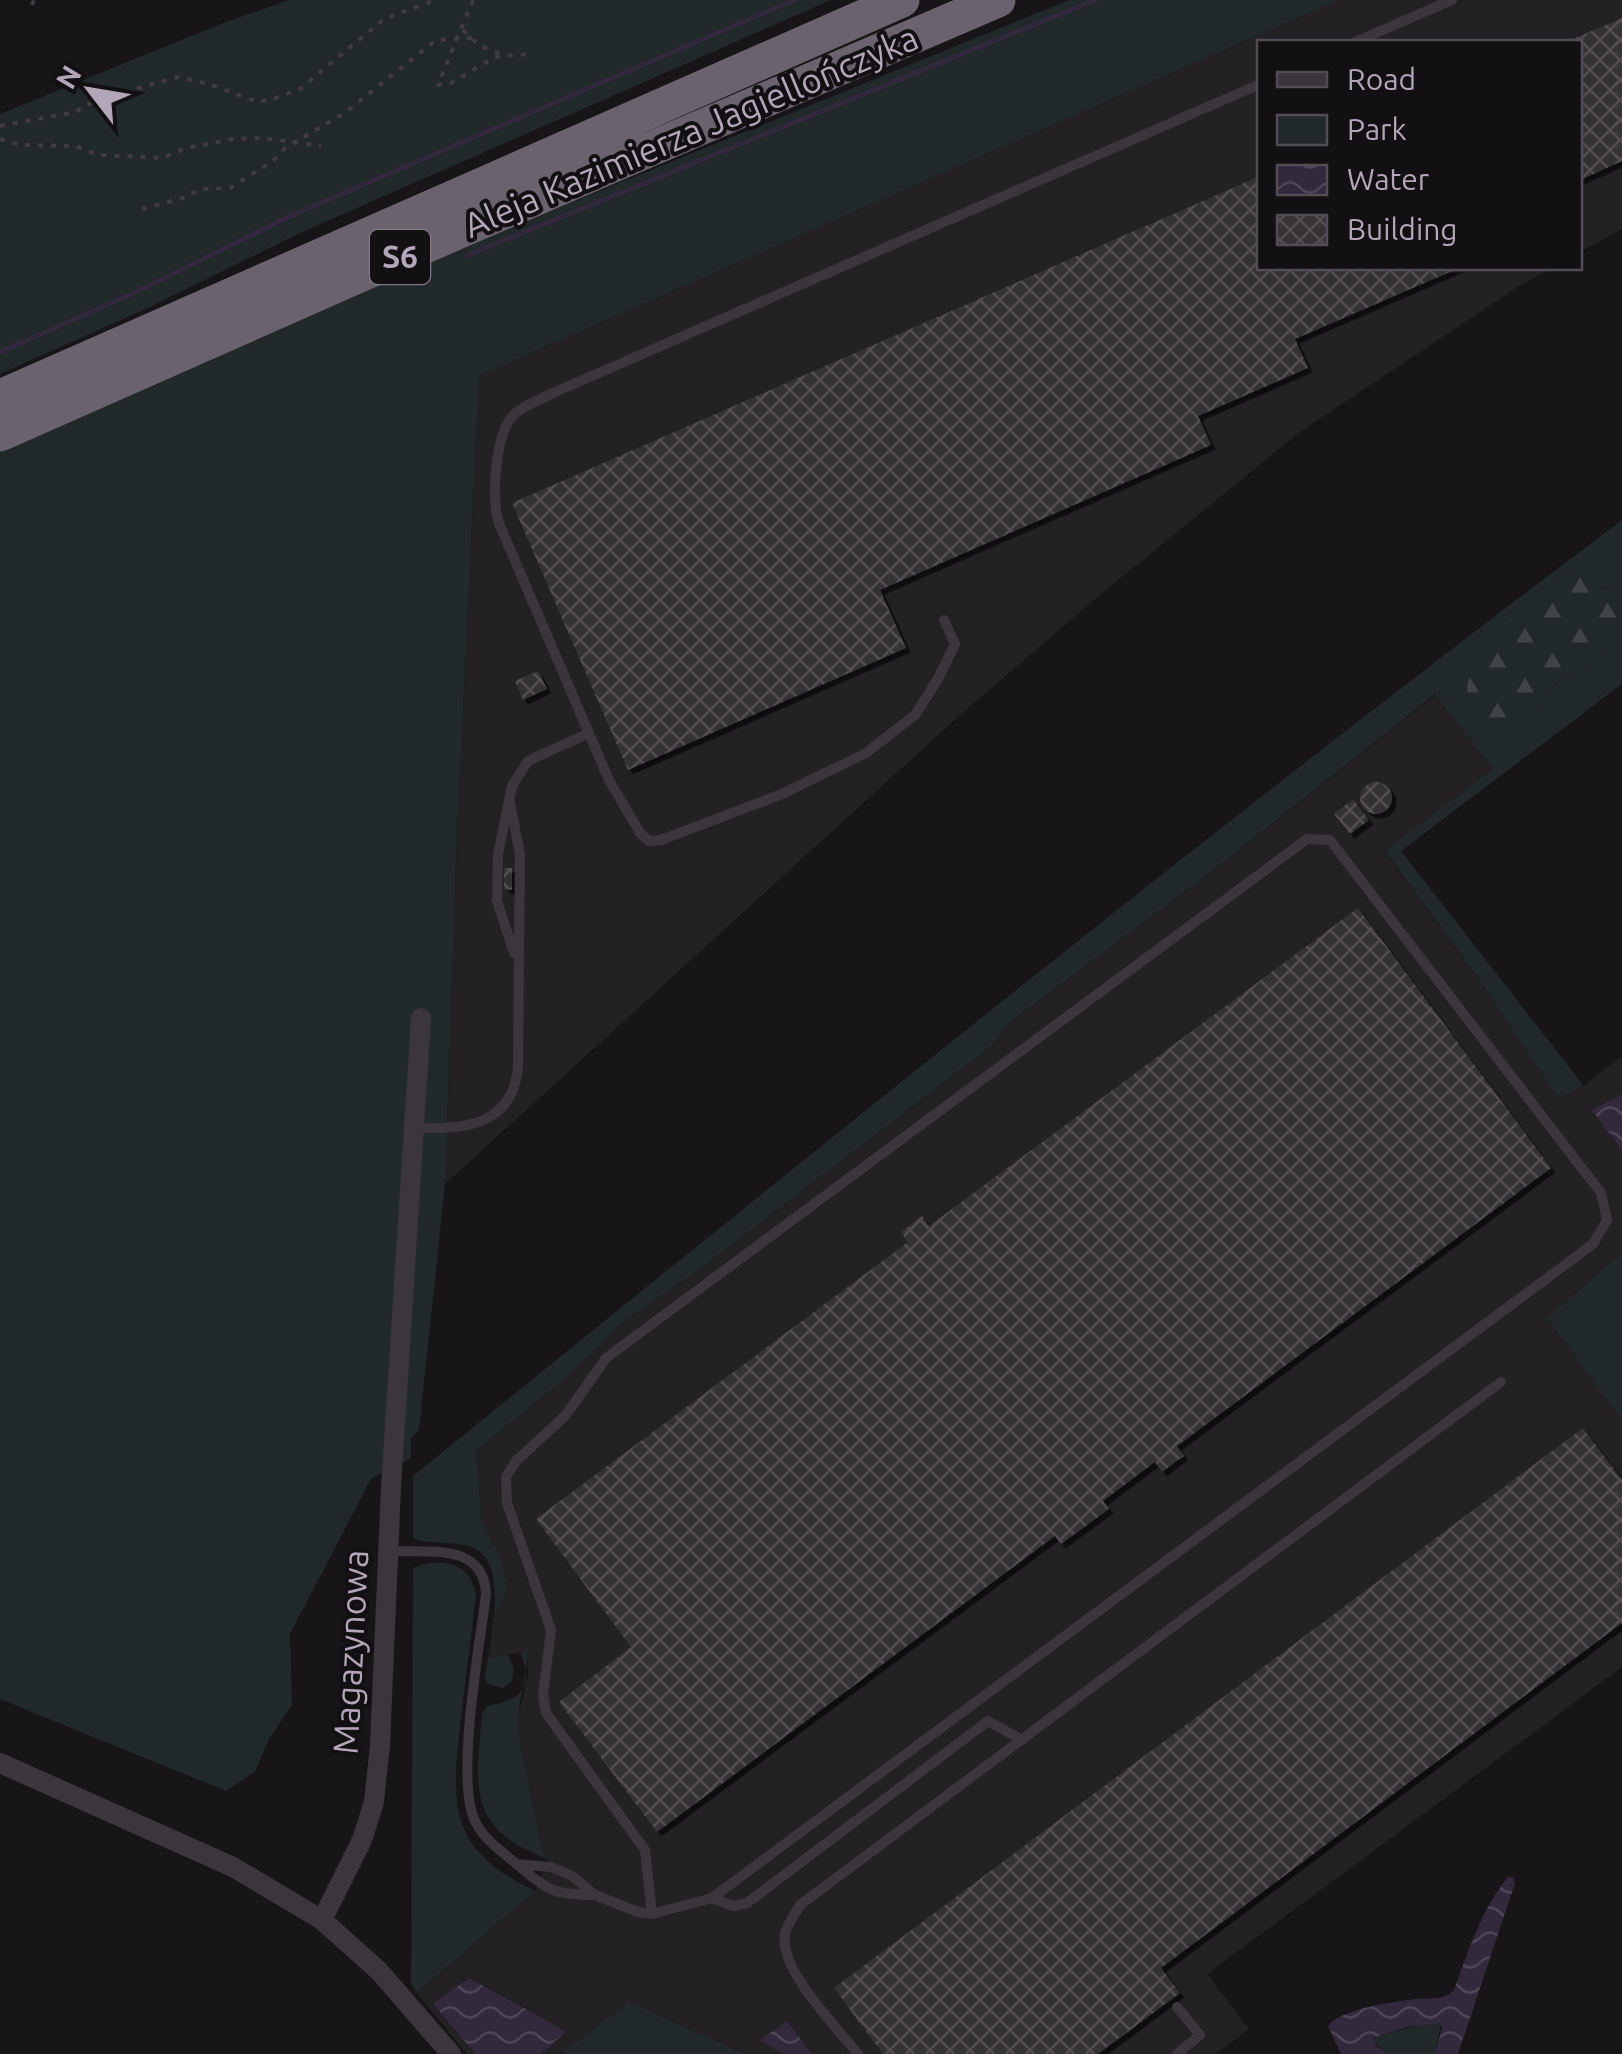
<svg xmlns="http://www.w3.org/2000/svg" width="1622" height="2054" font-family="Ubuntu,sans-serif">
	<style>
		.built { fill: #242124 }
		.green { fill: #21292a }
		.forest { fill: url(#forest-firs) }
		.water { fill: url(#water-waves) }
		.lines { fill: none; stroke-linecap: round; stroke-linejoin: round }
		.stream { stroke: #322a3c; stroke-width: 5 }
		.building { fill: url(#building-cross-hatch); filter: url(#shadow) }
		.path { stroke: #413c43; stroke-width: 4; stroke-dasharray: 5 8; stroke-linecap: butt }
		.service { stroke: #3b363c; stroke-width: 10 }
		.minor { stroke: #3b363c; stroke-width: 20 }
		.motorway { stroke: #6a626d; stroke-width: 35 }
		.labels { text-anchor: middle; stroke-width: 8; stroke-linejoin: round; paint-order: stroke }
		.shield { fill: #121012; stroke: #827986; stroke-width: 2.5 }
		.shield-label { font-size: 32px; font-weight: bold; fill: #b2a6b8 }
		.street-label { font-size: 35px; fill: #b2a6b8; stroke: #121012 }
	</style>
	<defs>
		<pattern id="forest-firs" width="22" height="20" patternUnits="userSpaceOnUse" patternTransform="scale(2.5)"><rect width="22" height="20" fill="#21292a"/><path d="M5 1l3.5 6h-7zM16 11l3.5 6h-7z" fill="#3f4547"/></pattern>
		<pattern id="water-waves" width="16" height="10" patternUnits="userSpaceOnUse" patternTransform="scale(2.5)"><rect width="16" height="10" fill="#322a3c"/><path d="M0 5q4-4 8 0t8 0" fill="none" stroke="#4d4656"/></pattern>
		<pattern id="building-cross-hatch" width="8" height="8" patternUnits="userSpaceOnUse" patternTransform="scale(2.5)"><rect width="8" height="8" fill="#363236"/><path d="M0 0l8 8M0 8l8-8" fill="none" stroke="#514d51"/></pattern>
		<filter id="shadow"><feDropShadow dx="4.5" dy="4.5" stdDeviation="0" flood-color="#0009"/></filter>
	</defs>
	<rect width="100%" height="100%" fill="#171517"/>
	<path class="built" d="M1339 0H1622V229L1580 252V42H1260V268H1552L1519 286 1301 431 1095 599 959 716 445 1184 457 835 479 376Z
		M1436 694 1493 769 1385 852 1484 986 1558 1098 1584 1086 1622 1056V1253L1548 1318 1622 1420V1667L1207 1974 1249 2029 1216 2054H747L629 2003 560 2054H467L417 1993 535 1891 548 1860 542 1851 518 1731 517 1721 528 1677V1650L489 1660 493 1619 507 1591 482 1520 476 1451 561 1382 620 1325 704 1266 993 1045 1009 1023 1209 874Z"/>
	<path class="green" d="M289 0H831L300 233 150 307 0 374V114L218 25Z
		M1069 0H1339L479 376 457 835 445 1184 419 1430 411 1438V1458L371 1479 290 1634 292 1705 269 1739 255 1772 226 1791 0 1699V450L462 247Z
		M1622 520V593L1588 582 1568 570 1502 619 1497 640 1470 674 1535 713 1558 681 1590 667 1622 637V684L1401 851 1584 1086 1558 1098 1484 986 1385 851 1493 769 1435 694 1209 874 1009 1023 993 1045 704 1266 620 1325 561 1382 476 1451 482 1520 493 1547H496L507 1580 504 1582 507 1591 493 1619 489 1659 508 1655 514 1668 512 1681 503 1688 488 1684 485 1678C489 1644 513 1558 468 1546 453 1542 435 1543 420 1541L413 1538V1476C813 1152 1212 828 1622 520Z
		M1622 1253V1420L1547 1318Z
		M428 1563C455 1561 470 1567 476 1595 471 1636 466 1677 461 1718 451 1805 447 1849 535 1891L417 1993 411 1983 413 1568Z
		M528 1649C528 1676 516 1707 518 1731L542 1850 548 1859C466 1829 476 1788 482 1714L487 1706C522 1700 535 1687 520 1652Z
		M629 2002 732 2048 747 2054H560Z
		M1429 2023H1441L1435 2054H1389L1373 2042 1377 2036Z"/>
	<path class="forest" d="M1568 570 1588 582 1622 593V637L1590 667 1558 681 1535 713 1497 742 1479 737C1473 718 1462 694 1470 674 1478 652 1495 652 1502 619Z"/>
	<path class="water" d="M1622 1094V1150L1592 1110Z
		M1508 1877H1513L1515 1883 1458 2054H1435L1442 2028 1440 2023 1407 2027 1373 2038 1376 2046 1389 2054H1341L1328 2026C1340 2009 1396 2001 1417 1999 1432 1998 1443 2001 1454 1990 1469 1950 1481 1910 1508 1877Z
		M469 1978 563 2030 565 2032 541 2054H476L433 2004Z
		M787 2021 812 2054H784L760 2040Z"/>
	<g class="lines">
		<path class="stream" d="M468 255 1095 0
			M0 352 136 292 288 217 794 0"/>
	</g>
	<path class="building" d="M1622 18V161L1580 180V42H1566Z
		M1260 176V268H1459L1295 339 1308 368 1198 416 1211 445 880 590 906 648 628 770 512 503Z
		M538 671 547 689 523 700 515 681Z
		M1360 798a16 16 0 1 1 32 0a16 16 0 1 1-32 0Z
		M1353 799 1369 820 1350 834 1334 814Z
		M504 868H512V890L504 889Z
		M1358 908 1551 1168 1177 1446 1184 1456 1178 1460 1162 1472 1155 1462 1103 1501 1109 1509 1061 1544 1055 1536 657 1832 559 1702 631 1647 536 1519 908 1242 901 1232 922 1216 929 1226Z
		M1583 1428 1622 1480V1623L1161 1968 1180 1993 1098 2054H883L834 1988Z"/>
	<g class="lines">
		<path class="path" d="M473 0 438 85 451 83 495 57 528 54
			M32 5 34 0
			M463 30 480 46 505 55
			M0 126 75 112 96 100 178 77 212 85 258 102 276 98 300 89 384 19 435 0
			M0 139 19 145 75 146 99 155 162 158 186 148 233 139 264 138 321 146
			M142 209 183 198 200 189 230 188 273 161 285 148 346 112 436 40 472 38"/>
		<path class="service" d="M1355 42 1452 0
			M944 620 955 644 939 677 915 715 866 753 782 794 661 840 649 841 640 833 609 780 498 521C492 496 495 438 511 418 521 406 540 400 553 393L1260 84
			M514 953 497 901 498 854 512 786 528 761 589 733
			M414 1128C461 1130 512 1127 518 1068L520 854 510 803
			M389 1551C428 1553 484 1542 486 1594 480 1644 454 1784 476 1823 486 1842 503 1852 519 1866 548 1891 555 1895 594 1895
			M516 1864 551 1867 572 1876 595 1895 638 1912 652 1914 712 1898 1593 1244 1607 1220 1601 1193 1330 840 1307 839 606 1358 565 1416 516 1461 506 1477 507 1503 551 1630 543 1694 546 1713 645 1850 652 1914
			M712 1898 733 1906 747 1903 988 1721 1022 1740
			M858 2054C837 2028 778 1968 785 1934 787 1924 795 1914 800 1905L1501 1382
			M1177 2054 1200 2035 1177 2007"/>
		<path class="minor" d="M0 1763 233 1867 322 1920 379 1971 451 2054
			M322 1920 362 1840 374 1802 380 1745 391 1487 421 1018"/>
		<path class="motorway" d="M0 397 902 0
			M0 434 457 232 998 0"/>
	</g>
	<g class="labels">
		<rect class="shield" x="370" y="230" width="60" height="54" rx="8"/>
		<g class="shield-label">
			<text x="400" y="268">S6</text>
		</g>
		<g class="street-label">
			<text transform="translate(691 132) rotate(-23)" y="12">Aleja Kazimierza Jagiellończyka</text>
			<text transform="translate(351 1652) rotate(-87)" y="12">Magazynowa</text>
		</g>
	</g>
	<rect x="1257" y="40" width="325" height="230" fill="#121012" stroke="#524c54" stroke-width="2.5"/>
	<rect x="1277" y="72" width="50" height="15" fill="#3b363c" stroke="#524c54" stroke-width="2.5"/>
	<text x="1347" y="90" font-size="30" fill="#b2a6b8">Road</text>
	<rect x="1277" y="115" width="50" height="30" fill="#21292a" stroke="#524c54" stroke-width="2.5"/>
	<text x="1347" y="140" font-size="30" fill="#b2a6b8">Park</text>
	<rect x="1277" y="165" width="50" height="30" fill="url(#water-waves)" stroke="#524c54" stroke-width="2.5"/>
	<text x="1347" y="190" font-size="30" fill="#b2a6b8">Water</text>
	<rect x="1277" y="215" width="50" height="30" fill="url(#building-cross-hatch)" stroke="#524c54" stroke-width="2.5"/>
	<text x="1347" y="240" font-size="30" fill="#b2a6b8">Building</text>
	<g transform="translate(90 90) rotate(301)" stroke="#121012" stroke-width="8" paint-order="stroke">
	<path d="M0-8L18 38L0 25L-18 38Z" fill="#b2a6b8"/>
	<text y="-15" font-size="28" font-weight="bold" text-anchor="middle" fill="#b2a6b8">N</text>
	</g>
</svg>
